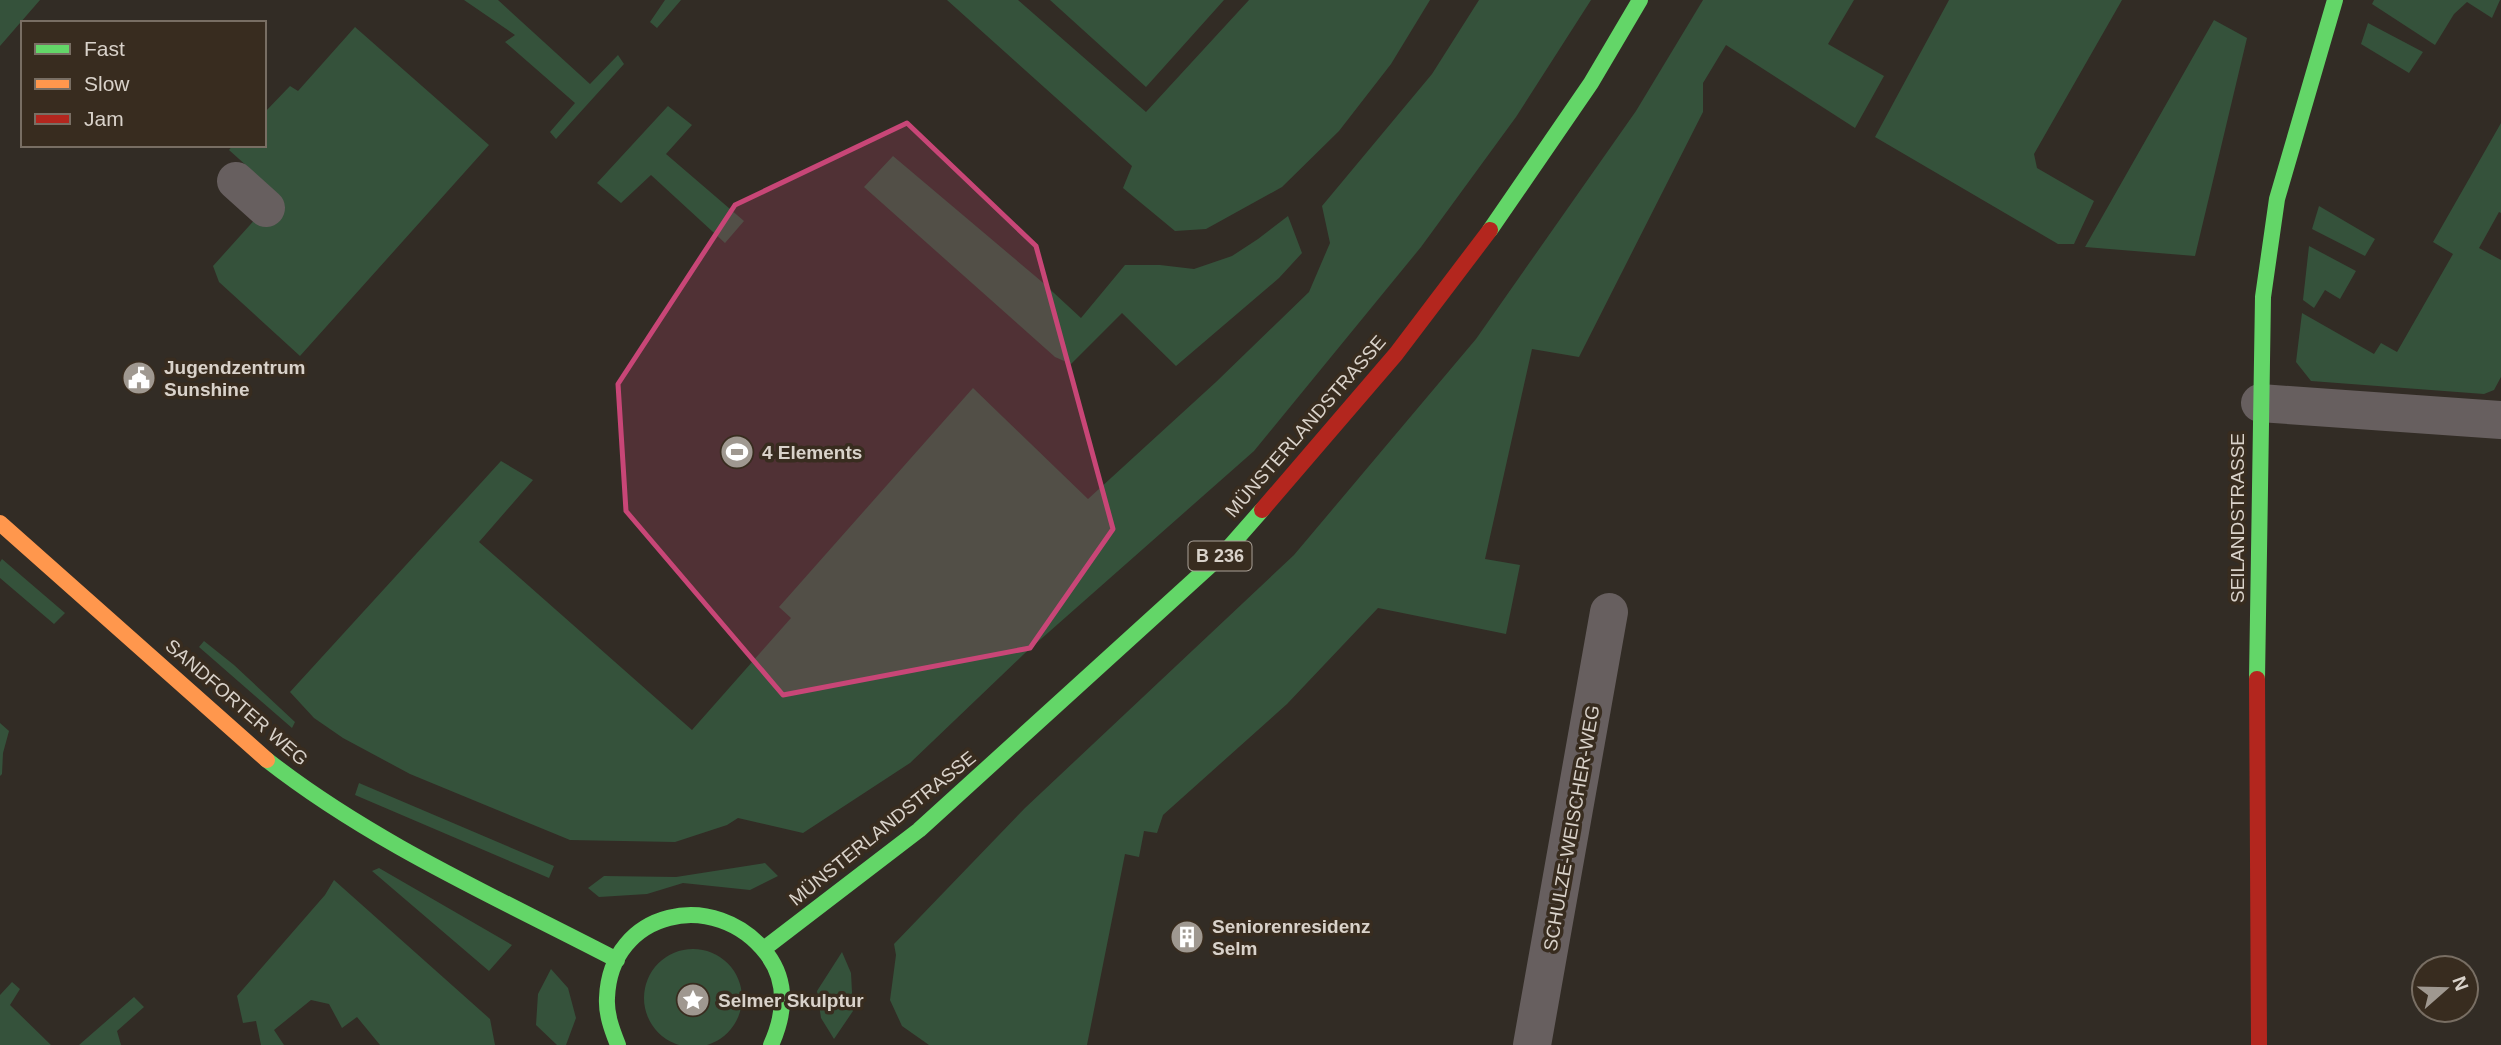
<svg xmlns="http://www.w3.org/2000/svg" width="2501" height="1045" font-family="Arial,sans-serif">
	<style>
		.green { fill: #35523b }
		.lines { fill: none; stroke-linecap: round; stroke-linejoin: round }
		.street { stroke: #675f5f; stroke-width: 38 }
		.fast { stroke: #63d668; stroke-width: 16 }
		.slow { stroke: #ff974d; stroke-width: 16 }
		.jam { stroke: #b3261e; stroke-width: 16 }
		.marked { fill: #c84677; fill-opacity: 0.2; stroke: #c84677; stroke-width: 5; stroke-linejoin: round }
		.labels { text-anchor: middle; stroke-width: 7; stroke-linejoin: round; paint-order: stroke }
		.shield { fill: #382c1f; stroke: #a9a097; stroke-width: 2 }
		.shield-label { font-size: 18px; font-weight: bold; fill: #d9d2ca }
		.poi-label { font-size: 19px; font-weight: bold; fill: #d9d2ca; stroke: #382c1f; text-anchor: start }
		.street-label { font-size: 19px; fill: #d9d2ca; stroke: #382c1f }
	</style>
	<rect width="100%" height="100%" fill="#322c25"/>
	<path class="green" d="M0 0H40L0 46Z
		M464 0H498L590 84 618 55 624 64 556 139 550 132 575 103 505 42 515 35Z
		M665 0H681L657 28 650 22Z
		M947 0H1018L1146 112 1249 0H1430L1391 64 1339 131 1282 187 1206 229 1175 231 1123 188 1132 166Z
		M1050 0H1224L1146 87Z
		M1479 0H1591L1516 117 1421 247 1254 451 1024 654 910 763 803 833 738 818 727 825 675 842 570 840 410 774 343 738 314 718 290 692 501 461 533 480 479 542 692 730 791 618 779 607 973 388 1088 499 1216 382 1309 292 1330 243 1322 206 1432 74Z
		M1703 0H1854L1828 44 1884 76 1855 128 1726 45 1703 83V112L1579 357 1532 349 1485 559 1520 565 1506 634 1378 608 1287 704 1163 815 1157 833 1144 831 1139 857 1125 854 1087 1045H929L902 1026 890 1000 896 955 894 944 1025 808 1294 555 1476 339 1636 111Z
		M1949 0H2122L2034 154 2037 168 2094 201 2074 244H2058L1875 137Z
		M2374 0H2500L2492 18 2467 2 2454 14 2435 45 2372 4Z
		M2214 20 2247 38 2195 256 2085 247Z
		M2368 23 2423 52 2409 73 2361 44Z
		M355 27 489 145 300 356 219 282 213 266 278 194 229 150 233 145H264V113L290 86 298 91Z
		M668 106 692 125 666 154 744 221 725 243 651 175 621 203 597 183Z
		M2501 123V213L2499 212 2479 248 2501 260V377L2494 390 2484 394 2311 381 2296 362 2302 313 2374 354 2381 343 2397 352 2453 254 2433 242Z
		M893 156 1041 281 1081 318 1125 265H1160L1194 269 1232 256 1258 239 1288 216 1302 253 1279 278 1176 366 1122 313 1071 364 1055 357 864 187Z
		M2319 206 2375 239 2365 256 2312 229Z
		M2309 246 2356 271 2340 299 2325 290 2314 308 2303 300Z
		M2 559 65 613 54 624 0 578V562Z
		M204 641 234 665 295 722 292 728 199 647Z
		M0 723 9 731 3 753 2 774 0 776Z
		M359 783 554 866 549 878 355 795Z
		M765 863 778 876 750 890 683 883 647 894 599 897 588 888 604 876 676 877Z
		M379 868 512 945 489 971 372 871Z
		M334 880 490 1019 495 1045H380L357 1017 342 1028 329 1004 311 1000 274 1030 284 1045H261L256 1021 243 1023 237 996 325 895Z
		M644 998a49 49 0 1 1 98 0a49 49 0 1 1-98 0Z
		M842 952 851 973 853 1011 834 1039 821 1018 817 991Z
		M551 969 568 988 576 1018 566 1045H557L536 1025 538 994Z
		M12 982 20 989 10 1005 51 1045H0V995Z
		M134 997 144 1007 117 1031 121 1045H79Z"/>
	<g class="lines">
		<path class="street" d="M236 181 266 208
			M2260 403 2501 420
			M1532 1045 1609 612"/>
		<path class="fast" d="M1490 230 1591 83 1640 0
			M2257 679 2263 297 2277 199 2335 0
			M267 760C373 843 498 898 617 960
			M765 948 919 830 1225 552 1262 510
			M618 1045C612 1030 606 1014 607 998 610 910 716 887 767 954 788 982 785 1014 771 1045"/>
		<path class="slow" d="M0 523 267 760"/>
		<path class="jam" d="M1262 510 1396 354 1490 230
			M2257 679 2259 1045"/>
	</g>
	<path class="marked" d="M907 123 1036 246 1113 529 1030 648 783 695 626 511 618 384 735 205Z"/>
	<defs>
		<symbol id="civic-disc" viewBox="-11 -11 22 22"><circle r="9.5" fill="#9f9890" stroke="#382c1f"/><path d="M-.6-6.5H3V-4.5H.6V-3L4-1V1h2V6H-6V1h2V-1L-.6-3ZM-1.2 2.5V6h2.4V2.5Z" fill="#fff"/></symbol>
		<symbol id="stadium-disc" viewBox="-11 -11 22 22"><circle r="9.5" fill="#9f9890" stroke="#382c1f"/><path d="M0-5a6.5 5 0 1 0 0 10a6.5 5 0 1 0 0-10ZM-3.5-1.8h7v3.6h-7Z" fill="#fff"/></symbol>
		<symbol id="building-disc" viewBox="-11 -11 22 22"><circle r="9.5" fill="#9f9890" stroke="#382c1f"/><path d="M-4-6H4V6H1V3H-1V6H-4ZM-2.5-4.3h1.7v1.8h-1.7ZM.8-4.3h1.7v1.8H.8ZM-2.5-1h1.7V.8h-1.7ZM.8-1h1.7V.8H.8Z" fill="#fff"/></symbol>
		<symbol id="sight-disc" viewBox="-11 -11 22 22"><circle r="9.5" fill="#9f9890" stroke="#382c1f"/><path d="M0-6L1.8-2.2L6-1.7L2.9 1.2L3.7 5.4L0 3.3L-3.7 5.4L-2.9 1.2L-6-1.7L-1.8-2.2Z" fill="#fff"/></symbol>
	</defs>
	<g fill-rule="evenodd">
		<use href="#civic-disc" x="120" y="359" width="38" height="38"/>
		<use href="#stadium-disc" x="718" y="433" width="38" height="38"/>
		<use href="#building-disc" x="1168" y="918" width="38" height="38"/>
		<use href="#sight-disc" x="674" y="981" width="38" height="38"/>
	</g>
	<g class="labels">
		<rect class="shield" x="1188.5" y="541.5" width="63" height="29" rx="5"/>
		<g class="shield-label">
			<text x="1220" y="562">B 236</text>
		</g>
		<g class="poi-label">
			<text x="164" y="374">Jugendzentrum<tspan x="164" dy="22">Sunshine</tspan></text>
			<text x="762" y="459">4 Elements</text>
			<text x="1212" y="933">Seniorenresidenz<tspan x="1212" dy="22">Selm</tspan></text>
			<text x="718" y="1007">Selmer Skulptur</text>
		</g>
		<g class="street-label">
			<text transform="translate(1305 426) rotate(-49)" y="7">MÜNSTERLANDSTRASSE</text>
			<text transform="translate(2237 518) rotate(-90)" y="7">SEILANDSTRASSE</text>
			<text transform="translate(237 702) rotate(41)" y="7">SANDFORTER WEG</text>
			<text transform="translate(882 828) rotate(-39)" y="7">MÜNSTERLANDSTRASSE</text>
			<text transform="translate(1571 828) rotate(-80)" y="7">SCHULZE-WEISCHER-WEG</text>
		</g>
	</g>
	<rect x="21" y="21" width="245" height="126" fill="#382c1f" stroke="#786e63" stroke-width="2"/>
	<rect x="35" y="44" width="35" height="10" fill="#63d668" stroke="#786e63" stroke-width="2"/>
	<text x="84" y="56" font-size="21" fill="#d9d2ca">Fast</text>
	<rect x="35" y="79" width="35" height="10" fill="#ff974d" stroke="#786e63" stroke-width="2"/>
	<text x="84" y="91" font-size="21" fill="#d9d2ca">Slow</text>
	<rect x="35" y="114" width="35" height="10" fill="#b3261e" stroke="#786e63" stroke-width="2"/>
	<text x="84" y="126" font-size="21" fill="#d9d2ca">Jam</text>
	<g transform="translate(2445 989) rotate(70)"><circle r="33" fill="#382c1f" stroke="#786e63" stroke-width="2"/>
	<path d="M0-5L12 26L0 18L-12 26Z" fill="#9f9890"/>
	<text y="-10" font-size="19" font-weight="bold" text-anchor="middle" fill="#d9d2ca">N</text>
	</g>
</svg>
